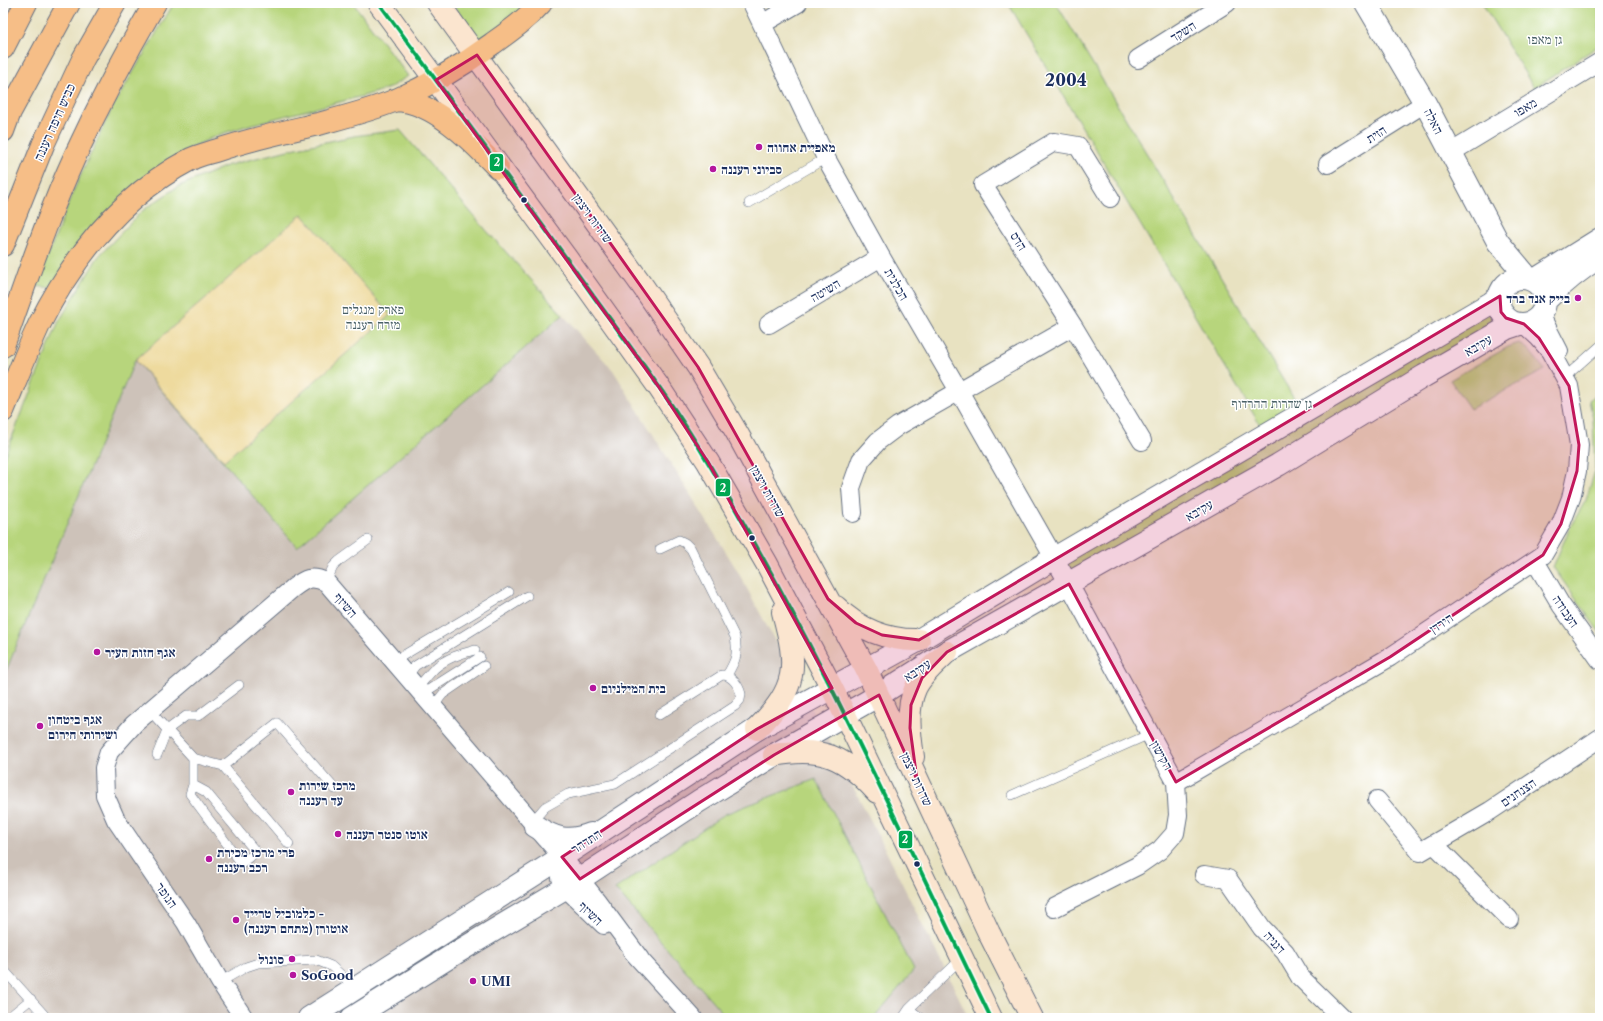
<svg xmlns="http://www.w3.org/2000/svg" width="1603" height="1021" font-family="'Libre Caslon Text','Frank Ruhl Libre',serif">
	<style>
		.industrial { fill: #cdc2b9 }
		.green { fill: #b7d57c; stroke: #69826d }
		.sand { fill: #eeda9e; stroke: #84847e }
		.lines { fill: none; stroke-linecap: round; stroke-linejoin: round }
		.service-casing { stroke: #636e81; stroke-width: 10 }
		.minor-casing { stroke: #636e81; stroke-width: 20 }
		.tertiary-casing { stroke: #636e81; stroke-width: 24 }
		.secondary-casing { stroke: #636e81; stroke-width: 24 }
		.trunk-casing { stroke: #636e81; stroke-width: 24 }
		.service { stroke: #fff; stroke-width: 9 }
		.minor { stroke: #fff; stroke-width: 18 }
		.tertiary { stroke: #fff; stroke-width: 22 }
		.secondary { stroke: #fbe5cf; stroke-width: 22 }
		.trunk { stroke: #f6be87; stroke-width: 22 }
		.bus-1-casing { stroke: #fff; stroke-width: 7 }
		.bus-1 { stroke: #00a651; stroke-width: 4 }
		.marked { fill: #c2185b; fill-opacity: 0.2; stroke: #c2185b; stroke-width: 3; stroke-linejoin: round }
		.poi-dot { fill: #b5179e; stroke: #fff; stroke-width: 1.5 }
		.bus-dot { fill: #1b2f5e; stroke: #fff; stroke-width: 1.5 }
		.labels { text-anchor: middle; stroke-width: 3; stroke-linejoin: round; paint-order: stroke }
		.street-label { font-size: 13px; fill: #1b2f5e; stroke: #fff }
		.park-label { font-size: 13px; fill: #4a6167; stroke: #fff }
		.poi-label { font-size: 13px; font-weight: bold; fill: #1b2f5e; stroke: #fff; text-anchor: start }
		.district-label { font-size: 17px; font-weight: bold; fill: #1b2f5e; stroke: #fff }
		.line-badge { stroke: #fff; stroke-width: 1.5 }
		.badge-label { font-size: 11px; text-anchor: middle; font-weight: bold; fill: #fff }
	</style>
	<rect width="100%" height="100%" fill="#fff"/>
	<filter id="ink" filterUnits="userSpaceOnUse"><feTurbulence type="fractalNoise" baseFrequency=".025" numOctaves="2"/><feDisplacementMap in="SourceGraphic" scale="8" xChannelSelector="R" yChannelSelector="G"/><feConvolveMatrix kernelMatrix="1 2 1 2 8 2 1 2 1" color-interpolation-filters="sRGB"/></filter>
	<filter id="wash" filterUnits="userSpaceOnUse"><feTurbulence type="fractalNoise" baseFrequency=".012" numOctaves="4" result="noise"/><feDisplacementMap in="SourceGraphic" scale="16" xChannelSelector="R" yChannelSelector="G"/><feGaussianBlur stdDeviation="0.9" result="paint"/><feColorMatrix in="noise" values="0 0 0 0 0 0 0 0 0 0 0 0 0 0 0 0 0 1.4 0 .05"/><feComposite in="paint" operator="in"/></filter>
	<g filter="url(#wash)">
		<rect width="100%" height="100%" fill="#e8e2c1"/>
		<path class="industrial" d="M563 315 613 370 737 570 868 815 969 1018H3V639L135 360 297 547Z"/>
		<path class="green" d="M174 3H353L408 76 389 88 367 95 249 125 218 135 188 149 51 288 36 286 73 192 112 108Z
			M452 3H526L513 19 481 43Z
			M1008 3H1056L1303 413 1266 435Z
			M1482 3H1599L1600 45 1534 88Z
			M400 130 486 230 563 315 297 547 135 360 3 678V460L58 323 98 257 142 211 177 187 229 165 292 149 354 136Z
			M1488 310 1492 319 1500 328 1073 576 1063 562Z
			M1519 343 1529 350 1545 370 1470 409 1450 380 1508 347Z
			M1600 392V633L1553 567 1570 527 1586 500 1595 471 1593 418 1589 400Z
			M816 779 914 970 874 1018H727L615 889 725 814Z"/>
		<path class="sand" d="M302 214 390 315 224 461 135 360Z"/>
	</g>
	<g filter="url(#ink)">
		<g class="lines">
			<defs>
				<path id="service" d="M749 203 826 158
					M1565 377 1600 346
					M660 549 679 540 685 543 691 549 735 637C738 655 736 660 727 675
					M326 582 333 567 339 561 368 540
					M394 661 509 592
					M407 677 415 666 527 596
					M417 688C423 682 428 675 434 669 446 658 460 654 475 650
					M422 694 480 657
					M434 708 439 699 443 694 484 666
					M150 711 193 758 223 766 289 844
					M157 755 167 730 186 716H198L239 685
					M193 758V785L190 794 239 860 243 862 256 852 206 792 193 785
					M223 766 277 723 335 789
					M1012 795 1150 734
					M532 822 545 807 568 794 615 784 735 706 740 700 741 694C739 686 732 675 722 675L659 715
					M3 969 47 1018
					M220 982 246 967 258 963 316 960 331 966 356 988
					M909 1009 962 958
					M8 1018 31 999
					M903 1018 909 1009 921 1018"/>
				<path id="minor" d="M752 3 826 158 881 257 959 391 1069 584 1176 782 1178 815 1175 833 1160 850 1137 866 1054 908
					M762 24 798 3
					M1138 59 1227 3
					M1450 153 1600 62
					M1328 164 1425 103
					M1110 198 1078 146 1054 142 983 185 1073 326 1142 441
					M1541 316 1559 351
					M769 324 881 257
					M853 513 851 488 861 460 878 441 898 426 1073 326
					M1535 561 1561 605 1600 660
					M1176 782 1390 657 1543 555 1561 524 1571 498 1577 471 1579 445 1569 386 1550 351 1539 338 1524 324
					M1377 800 1420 852 1490 811 1600 738
					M1434 844 1509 919
					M562 857 561 878 566 888 604 925
					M1204 875 1228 879 1262 928 1285 952 1300 977 1342 1018
					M632 951 693 1018
					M244 1018 220 982 186 923 116 820 105 795 104 768 109 752 134 724 293 588C305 579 311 575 326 582L562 857 597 901 640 959"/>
				<path id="tertiary" d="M1366 3 1425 103 1498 242 1529 279
					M1499 301a23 23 0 1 1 46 0a23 23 0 1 1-46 0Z
					M1533 281 1600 239
					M1545 301C1562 284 1580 269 1600 257
					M535 826C555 839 568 843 591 834
					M309 1018 562 857 757 729 919 640 1053 559 1491 303 1500 296
					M352 1018 456 953 580 879 699 801 774 755 879 695 947 652 1278 465 1424 376 1507 328 1519 324"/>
				<path id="secondary" d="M379 3 567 259 658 386 708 462 767 564 832 688 991 1018
					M438 3 644 288 698 367 737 433 866 669 989 933 1032 1018
					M836 607C858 629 888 641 919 640
					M757 729C798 687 798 667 783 612
					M774 755C821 746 845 756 877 792
					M913 757C910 736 906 709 915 689 921 675 936 663 947 652"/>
				<path id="trunk" d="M3 48 26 3
					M395 100C434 101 472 141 498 168
					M3 131 10 112 69 3
					M3 245 43 145 83 59 115 3
					M3 346C26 282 47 217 75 156 99 104 126 53 155 3
					M3 411C15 382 26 353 39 325 73 257 122 195 191 159 199 155 209 153 218 150 250 139 284 132 318 124 344 117 372 110 396 100 430 85 462 66 492 44 510 31 526 20 541 3"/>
			</defs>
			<use href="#service" class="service-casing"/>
			<use href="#minor" class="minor-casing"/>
			<use href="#tertiary" class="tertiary-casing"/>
			<use href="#secondary" class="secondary-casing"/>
			<use href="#trunk" class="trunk-casing"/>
			<use href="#service" class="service"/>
			<use href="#minor" class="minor"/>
			<use href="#tertiary" class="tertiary"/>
			<use href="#secondary" class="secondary"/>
			<use href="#trunk" class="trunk"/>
			<defs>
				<path id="bus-1" d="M379 3C451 101 524 198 594 297 634 352 675 406 709 464 816 642 901 832 991 1018"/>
			</defs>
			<use href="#bus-1" class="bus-1-casing"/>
			<use href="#bus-1" class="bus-1"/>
		</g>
	</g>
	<path class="marked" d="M477 55 698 367 828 599 856 623 882 635 919 640 1500 296 1501 312 1506 318 1524 324 1539 338 1569 386 1579 445 1577 471 1561 524 1543 555 1390 657 1176 782 1069 584 947 652 922 678 911 705 910 728 917 780 879 695 774 755 580 879 562 857 757 729 832 688 708 462 658 386 436 80Z"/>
	<g class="poi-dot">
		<circle cx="759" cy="147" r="4"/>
		<circle cx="713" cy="169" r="4"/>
		<circle cx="1578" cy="298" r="4"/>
		<circle cx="97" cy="652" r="4"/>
		<circle cx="593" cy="688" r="4"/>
		<circle cx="40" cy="726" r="4"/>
		<circle cx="291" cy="792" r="4"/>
		<circle cx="338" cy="834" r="4"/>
		<circle cx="209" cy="859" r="4"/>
		<circle cx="236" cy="920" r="4"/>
		<circle cx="292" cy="959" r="4"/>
		<circle cx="293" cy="975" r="4"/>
		<circle cx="473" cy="981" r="4"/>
	</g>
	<g class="bus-dot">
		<circle cx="524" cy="200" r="3.5"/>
		<circle cx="752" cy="538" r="3.5"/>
		<circle cx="917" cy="864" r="3.5"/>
	</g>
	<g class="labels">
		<g class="street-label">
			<text transform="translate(1183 31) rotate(-32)" y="5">השקד</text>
			<text transform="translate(1525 107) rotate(-31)" y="5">מאפו</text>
			<text transform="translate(1434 121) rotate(63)" y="5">האלה</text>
			<text transform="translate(54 122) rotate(-66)" y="5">כביש חיפה רעננה</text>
			<text transform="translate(1376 134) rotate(-32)" y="5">הזית</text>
			<text transform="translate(593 218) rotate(54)" y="5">שדרות ויצמן</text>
			<text transform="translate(1019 241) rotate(58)" y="5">הדס</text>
			<text transform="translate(897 284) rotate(60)" y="5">הכלנית</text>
			<text transform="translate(825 290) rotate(-31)" y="5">השיטה</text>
			<text transform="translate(1478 345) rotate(-30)" y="5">עקיבא</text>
			<text transform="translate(768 491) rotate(61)" y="5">שדרות ויצמן</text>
			<text transform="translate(1199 510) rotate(-30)" y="5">עקיבא</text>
			<text transform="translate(346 605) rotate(49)" y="5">השיזף</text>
			<text transform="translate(1566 611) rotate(56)" y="5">העבודה</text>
			<text transform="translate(1441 623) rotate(-33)" y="5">הירדן</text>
			<text transform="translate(917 670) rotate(-33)" y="5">עקיבא</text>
			<text transform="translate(1162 755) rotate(61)" y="5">הקישון</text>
			<text transform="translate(917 779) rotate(65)" y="5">שדרות ויצמן</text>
			<text transform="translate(1518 792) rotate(-34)" y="5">הצנחנים</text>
			<text transform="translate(586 841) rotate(-33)" y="5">התדהר</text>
			<text transform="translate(167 895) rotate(55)" y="5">הנופר</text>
			<text transform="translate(591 913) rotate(44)" y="5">השיזף</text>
			<text transform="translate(1275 942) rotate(48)" y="5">דגניה</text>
		</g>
		<g class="park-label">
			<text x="1545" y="44">גן מאפו</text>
			<text x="373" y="314">פארק מנגלים<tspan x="373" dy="15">מזרח רעננה</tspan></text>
			<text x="1272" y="408">גן שדרות ההרדוף</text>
		</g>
		<g class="poi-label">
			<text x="767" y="152">מאפיית אחווה</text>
			<text x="721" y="174">סביוני רעננה</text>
			<text x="1570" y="303" text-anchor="end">בייק אנד ברד</text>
			<text x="105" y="657">אגף חזות העיר</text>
			<text x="601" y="693">בית המילניום</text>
			<text x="48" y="724">אגף ביטחון<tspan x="48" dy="15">ושירותי חירום</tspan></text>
			<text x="299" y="790">מרכז שירות<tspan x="299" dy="15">עד רעננה</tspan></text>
			<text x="346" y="839">אוטו סנטר רעננה</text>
			<text x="217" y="857">פרי מרכז מכירת<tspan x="217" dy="15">רכב רעננה</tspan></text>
			<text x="244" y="918">כלמוביל טרייד -<tspan x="244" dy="15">אוטורן (מתחם רעננה)</tspan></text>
			<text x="284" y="964" text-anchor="end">סונול</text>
			<text x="301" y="980">SoGood</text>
			<text x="481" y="986">UMI</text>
		</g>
		<g class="district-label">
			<text x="1066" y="86">2004</text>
		</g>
	</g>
	<g class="line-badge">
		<rect x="489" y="153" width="15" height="19" rx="4" fill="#00a651"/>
		<rect x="715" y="478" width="16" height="19" rx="4" fill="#00a651"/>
		<rect x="898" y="830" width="15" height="19" rx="4" fill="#00a651"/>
	</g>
	<g class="badge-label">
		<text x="497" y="166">2</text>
		<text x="723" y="492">2</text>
		<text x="905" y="843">2</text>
	</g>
	<rect width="1603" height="1021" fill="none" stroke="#fff" stroke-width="16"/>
</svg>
